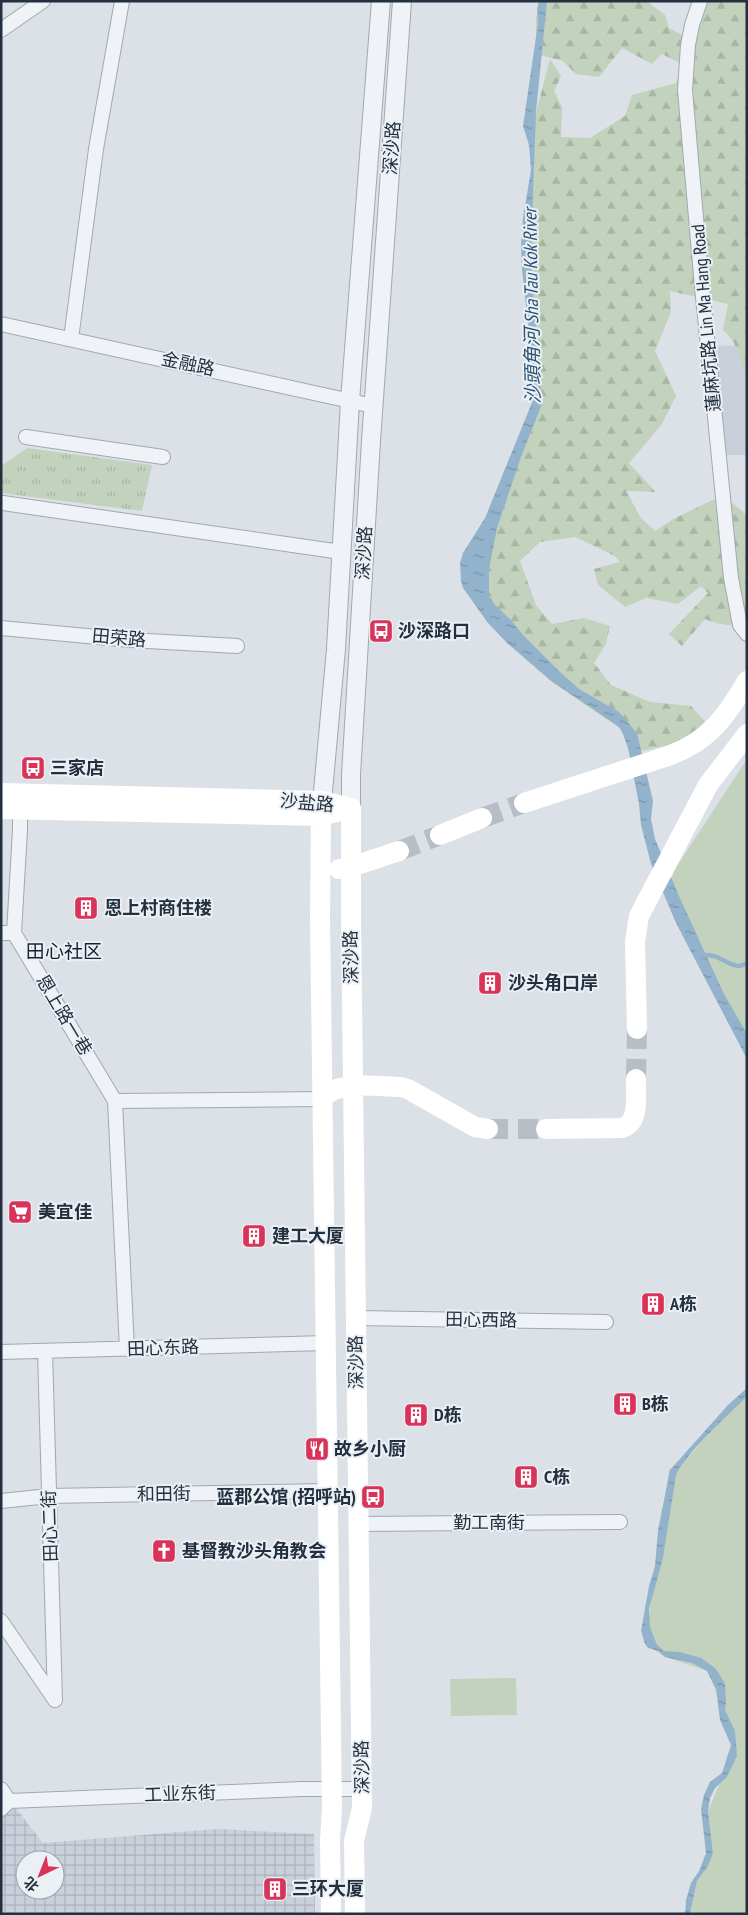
<svg xmlns="http://www.w3.org/2000/svg" width="748" height="1915" font-family="'PT Sans Narrow','Noto Sans SC',sans-serif">
	<style>
		.built { fill: #c9d0da }
		.industrial { fill: url(#industrial-grid); fill-rule: evenodd }
		.grass { fill: #c3d2bc }
		.forest { fill: url(#forest-firs) }
		.park { fill: url(#park-tufts) }
		.water { fill: url(#water-ripples) }
		.lines { fill: none; stroke-linecap: round; stroke-linejoin: round }
		.stream { stroke: #93b3cc; stroke-width: 4.5 }
		.secondary-tunnel { stroke: #b7bec6; stroke-width: 20; stroke-dasharray: 20 10; stroke-linecap: butt }
		.minor-casing { stroke: #a1a8b2; stroke-width: 16 }
		.tertiary-casing { stroke: #a1a8b2; stroke-width: 20 }
		.minor { stroke: #eff2f6; stroke-width: 14 }
		.tertiary { stroke: #eff2f6; stroke-width: 18 }
		.secondary { stroke: #fff; stroke-width: 20 }
		.labels { text-anchor: middle; stroke-width: 4; stroke-linejoin: round; paint-order: stroke }
		.street-label { font-size: 18px; fill: #24303f; stroke: #ebf0f5 }
		.poi-label { font-size: 18px; font-weight: bold; fill: #24303f; stroke: #ebf0f5; text-anchor: start }
		.water-label { font-size: 19px; font-style: italic; fill: #2b5376; stroke: #ebf0f5 }
		.neighbourhood-label { font-size: 19px; fill: #17212f; stroke: #ebf0f5 }
	</style>
	<defs>
		<pattern id="industrial-grid" width="8" height="8" patternUnits="userSpaceOnUse" patternTransform="scale(1.25)"><rect width="8" height="8" fill="#c9d0da"/><path d="M0 4h8M4 0v8" fill="none" stroke="#acb3bc"/></pattern>
		<pattern id="forest-firs" width="22" height="20" patternUnits="userSpaceOnUse" patternTransform="scale(1.25)"><rect width="22" height="20" fill="#c3d2bc"/><path d="M5 1l3.5 6h-7zM16 11l3.5 6h-7z" fill="#a7b5a3"/></pattern>
		<pattern id="park-tufts" width="24" height="20" patternUnits="userSpaceOnUse" patternTransform="scale(1.25)"><rect width="24" height="20" fill="#c3d2bc"/><path d="M3 7l-1-3M5 7V3M7 7l1-3M15 17l-1-3M17 17v-4M19 17l1-3" fill="none" stroke="#a7b5a3"/></pattern>
		<pattern id="water-ripples" width="26" height="14" patternUnits="userSpaceOnUse" patternTransform="scale(1.25)"><rect width="26" height="14" fill="#93b3cc"/><path d="M2 4q2-2 4 0t4 0M15 11q2-2 4 0t4 0" fill="none" stroke="#7892a7"/></pattern>
	</defs>
	<rect width="100%" height="100%" fill="#dce1e8"/>
	<path class="built" d="M747 345V455H726L714 346Z"/>
	<path class="industrial" d="M1 1789 43 1843 217 1829 314 1834 315 1914H1ZM25 1860H55V1890H25Z"/>
	<path class="grass" d="M747 759V1038L668 888 675 869Z
		M747 1389V1914H690L697 1881 713 1853 708 1811 736 1746 725 1710 707 1671 665 1657 645 1644 669 1470 692 1453Z
		M516 1678 517 1715 451 1716 450 1679Z"/>
	<path class="forest" d="M541 1H647L665 15 669 28 686 37 699 1H747V372L743 371C740 355 736 341 723 330L728 304 670 291 671 312 655 351 676 396 662 424 629 463 656 492 626 491 641 518 655 531 675 518 723 495 747 515V621C734 629 718 624 705 619L682 646 669 634 708 593 701 586 678 604 646 598 625 607 598 585 594 569 620 562 615 556 575 537 540 542 520 561 536 605 552 624 584 618 610 626 606 644 594 663 611 685 650 702 691 706 707 724 683 742 642 751 618 727 552 682 512 647 488 623 462 585 537 397 527 271 532 214 533 124 550 59 561 76 554 91 562 107 561 137 590 138 625 116 632 95 676 83 682 64 662 54 652 64 622 48 599 77 576 74 563 61 536 54V18Z"/>
	<path class="park" d="M27 448 152 465 142 511 1 493V466Z"/>
	<path class="water" d="M539 1H547L536 112 531 249V267L542 404 521 457 497 528 489 569V596L495 605 511 620 523 635 560 672 579 689 619 712 637 733 653 801 651 819 655 839 679 896 723 992 747 1034V1059L676 923 651 864 641 825 639 804 628 748 623 734 619 727 612 722 550 680 507 643 488 623 463 588 461 581 460 563 463 553 485 518 533 400 534 378 522 270 521 247 523 218 531 170 529 145 523 126 538 23 537 9Z
		M747 1388V1396C726 1418 689 1449 676 1475L663 1558 649 1609 650 1627 657 1645 664 1651 680 1652 701 1658 715 1668 720 1675 725 1684 726 1701 725 1710 735 1731 737 1756 727 1777 715 1788 710 1798 708 1811 713 1853 708 1866 697 1881 690 1914H685L686 1900 691 1883 699 1871 706 1853 701 1809 704 1795 710 1782 722 1773 731 1745 720 1720 716 1689 707 1671 692 1663 665 1657 659 1651 648 1648 645 1644 641 1631 649 1586 655 1566 658 1530 670 1470 728 1405Z"/>
	<g class="lines">
		<path class="stream" d="M701 956C717 952 725 964 738 966 741 966 744 964 747 964"/>
		<path class="secondary-tunnel" d="M482 818 524 803
			M399 851 440 835
			M636 1079 637 1029
			M488 1129H546"/>
		<defs>
			<path id="minor" d="M700 1 692 25 688 45 685 90 702 287 731 578 740 625 747 634
				M1 30 43 1
				M1 324 373 406
				M71 339 96 149 122 1
				M26 437 163 457
				M3 503 341 552
				M1 628 130 640 237 646
				M20 809V830L14 933 115 1101 127 1349
				M1 933H14
				M115 1101 322 1099
				M356 1318 606 1322
				M45 1351 55 1700
				M1 1352 326 1343
				M1 1501 49 1496 328 1491
				M358 1524 620 1522
				M1 1621 55 1700
				M1 1789 9 1801
				M1 1809 9 1801 302 1789H362"/>
			<path id="tertiary" d="M351 808V775L371 441 402 1
				M321 813 336 649 350 401 381 1"/>
		</defs>
		<use href="#minor" class="minor-casing"/>
		<use href="#tertiary" class="tertiary-casing"/>
		<use href="#minor" class="minor"/>
		<use href="#tertiary" class="tertiary"/>
		<path class="secondary" d="M1 793 322 801 347 807
			M524 803 668 756C708 742 726 717 747 681
			M351 808V919L362 1808 354 1841 355 1914
			M1 809 321 816 351 808
			M321 816 320 919 332 1808 330 1840 331 1914
			M440 835 482 818
			M339 869 351 867 399 851
			M637 1029 635 942 639 916 708 785 747 734
			M322 1099C339 1079 377 1087 401 1087L408 1089 475 1127 488 1129
			M546 1129 622 1128C641 1122 635 1095 636 1079"/>
	</g>
	<defs>
		<symbol id="bus-square" viewBox="-11 -11 22 22"><rect x="-9" y="-9" width="18" height="18" rx="4" fill="#da3359" stroke="#ebf0f5"/><path d="M-5-6H5V4H4V6H2V4H-2V6H-4V4H-5ZM-3.5-4V0h7V-4ZM-3.5 1.2v1.5H-2V1.2ZM2 1.2v1.5H3.5V1.2Z" fill="#fff"/></symbol>
		<symbol id="building-square" viewBox="-11 -11 22 22"><rect x="-9" y="-9" width="18" height="18" rx="4" fill="#da3359" stroke="#ebf0f5"/><path d="M-4-6H4V6H1V3H-1V6H-4ZM-2.5-4.3h1.7v1.8h-1.7ZM.8-4.3h1.7v1.8H.8ZM-2.5-1h1.7V.8h-1.7ZM.8-1h1.7V.8H.8Z" fill="#fff"/></symbol>
		<symbol id="supermarket-square" viewBox="-11 -11 22 22"><rect x="-9" y="-9" width="18" height="18" rx="4" fill="#da3359" stroke="#ebf0f5"/><path d="M-6-5.5h2.5l.6 2H6L4.5 2H-2.5L-4.4-4H-6ZM-1.5 3.2a1.3 1.3 0 1 0 .1 0ZM3 3.2a1.3 1.3 0 1 0 .1 0Z" fill="#fff"/></symbol>
		<symbol id="restaurant-square" viewBox="-11 -11 22 22"><rect x="-9" y="-9" width="18" height="18" rx="4" fill="#da3359" stroke="#ebf0f5"/><path d="M-5-6h1v4h1v-4h1v4h1v-4h1v5L-1.5 .5V6h-2V.5L-5-1ZM5-6V6H3V1.5H1.5Q1.5-4 5-6Z" fill="#fff"/></symbol>
		<symbol id="church-square" viewBox="-11 -11 22 22"><rect x="-9" y="-9" width="18" height="18" rx="4" fill="#da3359" stroke="#ebf0f5"/><path d="M-1.2-6h2.4v3.5h3.3v2.4h-3.3V6h-2.4V-.1h-3.3v-2.4h3.3Z" fill="#fff"/></symbol>
	</defs>
	<g fill-rule="evenodd">
		<use href="#bus-square" x="367" y="617" width="28" height="28"/>
		<use href="#bus-square" x="19" y="754" width="28" height="28"/>
		<use href="#building-square" x="72" y="894" width="28" height="28"/>
		<use href="#building-square" x="476" y="969" width="28" height="28"/>
		<use href="#supermarket-square" x="6" y="1198" width="28" height="28"/>
		<use href="#building-square" x="240" y="1222" width="28" height="28"/>
		<use href="#building-square" x="639" y="1290" width="28" height="28"/>
		<use href="#building-square" x="611" y="1390" width="28" height="28"/>
		<use href="#building-square" x="402" y="1401" width="28" height="28"/>
		<use href="#restaurant-square" x="303" y="1435" width="28" height="28"/>
		<use href="#building-square" x="512" y="1463" width="28" height="28"/>
		<use href="#bus-square" x="359" y="1483" width="28" height="28"/>
		<use href="#church-square" x="150" y="1537" width="28" height="28"/>
		<use href="#building-square" x="261" y="1875" width="28" height="28"/>
	</g>
	<g class="labels">
		<g class="street-label">
			<text transform="translate(392 148) rotate(-86)" y="6">深沙路</text>
			<text transform="translate(706 318) rotate(-95)" y="6">蓮麻坑路 Lin Ma Hang Road</text>
			<text transform="translate(188 364) rotate(12)" y="6">金融路</text>
			<text transform="translate(364 553) rotate(-87)" y="6">深沙路</text>
			<text transform="translate(119 638) rotate(5)" y="6">田荣路</text>
			<text transform="translate(307 803) rotate(5)" y="6">沙盐路</text>
			<text transform="translate(351 957) rotate(-91)" y="6">深沙路</text>
			<text transform="translate(64 1015) rotate(59)" y="6">恩上路一巷</text>
			<text transform="translate(481 1320) rotate(1)" y="6">田心西路</text>
			<text transform="translate(163 1348) rotate(-2)" y="6">田心东路</text>
			<text transform="translate(356 1362) rotate(-91)" y="6">深沙路</text>
			<text transform="translate(164 1494) rotate(-1)" y="6">和田街</text>
			<text x="489" y="1529">勤工南街</text>
			<text transform="translate(50 1526) rotate(-92)" y="6">田心二街</text>
			<text transform="translate(362 1767) rotate(-91)" y="6">深沙路</text>
			<text transform="translate(180 1794) rotate(-2)" y="6">工业东街</text>
		</g>
		<g class="poi-label">
			<text x="398" y="637">沙深路口</text>
			<text x="50" y="774">三家店</text>
			<text x="104" y="914">恩上村商住楼</text>
			<text x="508" y="989">沙头角口岸</text>
			<text x="38" y="1218">美宜佳</text>
			<text x="272" y="1242">建工大厦</text>
			<text x="670" y="1310">A栋</text>
			<text x="642" y="1410">B栋</text>
			<text x="434" y="1421">D栋</text>
			<text x="334" y="1455">故乡小厨</text>
			<text x="544" y="1483">C栋</text>
			<text x="356" y="1503" text-anchor="end">蓝郡公馆 (招呼站)</text>
			<text x="182" y="1557">基督教沙头角教会</text>
			<text x="292" y="1895">三环大厦</text>
		</g>
		<g class="water-label">
			<text transform="translate(531 306) rotate(-91)" y="7">沙頭角河 Sha Tau Kok River</text>
		</g>
		<g class="neighbourhood-label">
			<text x="64" y="958">田心社区</text>
		</g>
	</g>
	<rect width="748" height="1915" fill="none" stroke="#24303f" stroke-width="5"/>
	<g transform="translate(40 1875) rotate(223)"><circle r="24" fill="#ebf0f5" stroke="#9ba3ac"/>
	<path d="M0-4L9 19L0 12L-9 19Z" fill="#da3359"/>
	<text y="-8" font-size="14" font-weight="bold" text-anchor="middle" fill="#24303f">北</text>
	</g>
</svg>
